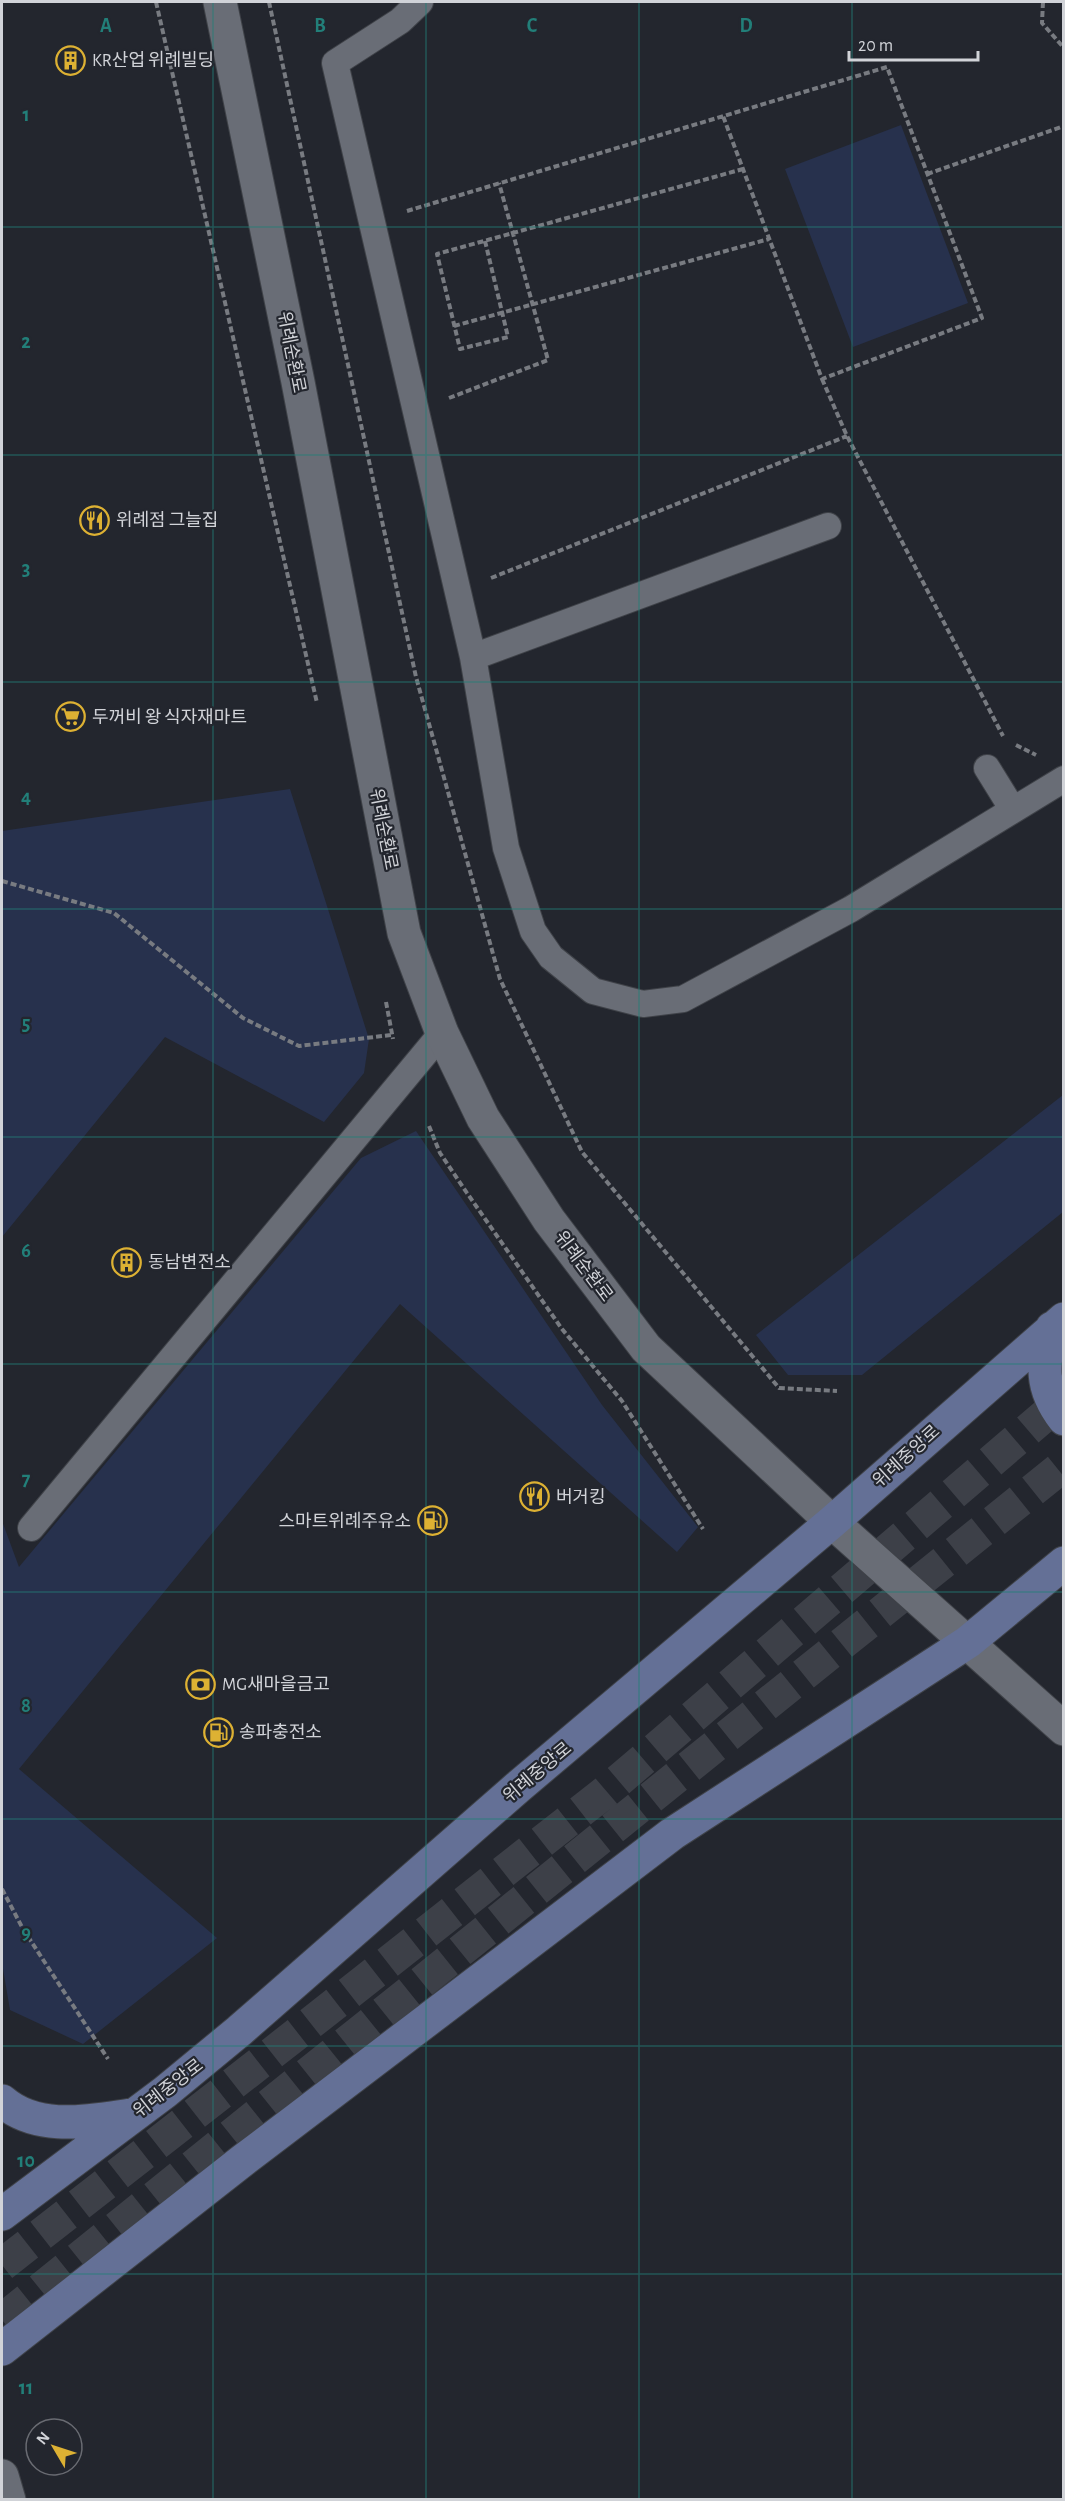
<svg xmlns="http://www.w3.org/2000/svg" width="1065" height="2501" font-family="'Alegreya Sans','Noto Sans KR',sans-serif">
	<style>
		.green { fill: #27314d }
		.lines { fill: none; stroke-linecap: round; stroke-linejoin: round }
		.secondary-tunnel { stroke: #3d4048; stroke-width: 33; stroke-dasharray: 33 16; stroke-linecap: butt }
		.service-casing { stroke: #3f4248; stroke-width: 28 }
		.minor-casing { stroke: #3f4248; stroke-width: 35 }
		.tertiary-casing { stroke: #3f4248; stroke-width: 35 }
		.secondary-casing { stroke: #3f4248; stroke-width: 35 }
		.path { stroke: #787b81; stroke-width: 4; stroke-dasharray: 6 3; stroke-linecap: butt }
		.service { stroke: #696d76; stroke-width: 26 }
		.minor { stroke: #696d76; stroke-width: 33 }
		.tertiary { stroke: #696d76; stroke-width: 33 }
		.secondary { stroke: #647096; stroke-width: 33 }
		.grid { fill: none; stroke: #227f79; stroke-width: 1.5; stroke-opacity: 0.55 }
		.labels { text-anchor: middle; stroke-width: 4.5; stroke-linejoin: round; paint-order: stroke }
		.poi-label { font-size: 18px; fill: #d1d3d8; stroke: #23262e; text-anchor: start }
		.street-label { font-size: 18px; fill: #d1d3d8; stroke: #23262e }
		.grid-label { font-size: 20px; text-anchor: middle; font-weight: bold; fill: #227f79; stroke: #23262e; stroke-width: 4.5; stroke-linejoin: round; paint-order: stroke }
	</style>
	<rect width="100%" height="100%" fill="#23262e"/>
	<path class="green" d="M901 125 968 303 853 347 785 169Z
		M290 789 369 1039 364 1073 324 1122 165 1037 2 1237V831Z
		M1063 1095V1212L862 1375H788L756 1335Z
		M416 1131 602 1405 698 1527 677 1552 400 1304 19 1769 217 1938 83 2044 10 2010 2 1963V1521L19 1567 361 1158Z"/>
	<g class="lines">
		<path class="secondary-tunnel" d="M2 2265 604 1793 1064 1399
			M2 2320 1064 1465"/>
		<defs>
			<path id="service" d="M420 2 400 21 335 63 473 657 506 848 533 931 551 957 593 991 643 1004 683 999 851 909 1064 779
				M473 657 828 526
				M987 768 1013 810
				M31 1528 442 1033"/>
			<path id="minor" d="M2 2476 9 2500"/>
			<path id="tertiary" d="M220 2 298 382 404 933 442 1033 483 1118 549 1220 646 1348 832 1522 1064 1729"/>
			<path id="secondary" d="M1052 1328C1042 1364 1040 1388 1064 1419
				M2 2101C38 2132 88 2121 131 2115
				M2 2214 165 2092 239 2031 518 1787 832 1522 1064 1319
				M2 2349 242 2161 672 1834 968 1642 1064 1563"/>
		</defs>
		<use href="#service" class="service-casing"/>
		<use href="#minor" class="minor-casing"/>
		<use href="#tertiary" class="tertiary-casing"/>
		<use href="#secondary" class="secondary-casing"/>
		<path class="path" d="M156 2 317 703
			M269 2 416 677 500 979 582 1152 779 1388 837 1391
			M1043 2 1042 23 1064 48
			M927 174 1064 126
			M407 211 887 67 982 318 822 379 723 116
			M485 241 508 337 460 349 437 254 513 233 743 169
			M454 326 769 239
			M822 379 847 436 1003 736
			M449 398 548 360 499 183
			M491 578 847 436
			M1016 745 1036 755
			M2 881 114 913 243 1018 299 1046 391 1035
			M386 1002 393 1039
			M429 1126 440 1153 467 1193 562 1329 622 1401 703 1529
			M2 1889 23 1929 108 2059"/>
		<use href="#service" class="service"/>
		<use href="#minor" class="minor"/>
		<use href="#tertiary" class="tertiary"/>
		<use href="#secondary" class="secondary"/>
	</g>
	<path class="grid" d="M213 2V2500M426 2V2500M639 2V2500M852 2V2500M2 227H1064M2 455H1064M2 682H1064M2 909H1064M2 1137H1064M2 1364H1064M2 1592H1064M2 1819H1064M2 2046H1064M2 2274H1064"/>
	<defs>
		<symbol id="building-ring" viewBox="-11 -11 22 22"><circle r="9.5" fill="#23262e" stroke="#ddb133" stroke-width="1.5"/><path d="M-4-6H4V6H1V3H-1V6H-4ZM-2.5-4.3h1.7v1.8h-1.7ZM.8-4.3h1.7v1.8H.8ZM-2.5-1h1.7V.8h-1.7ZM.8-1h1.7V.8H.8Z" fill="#ddb133"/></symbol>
		<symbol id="restaurant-ring" viewBox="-11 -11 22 22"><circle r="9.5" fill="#23262e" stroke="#ddb133" stroke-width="1.5"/><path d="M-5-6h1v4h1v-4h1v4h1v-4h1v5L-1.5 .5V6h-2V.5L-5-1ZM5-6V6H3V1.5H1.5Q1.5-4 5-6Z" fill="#ddb133"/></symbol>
		<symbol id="supermarket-ring" viewBox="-11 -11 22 22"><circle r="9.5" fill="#23262e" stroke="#ddb133" stroke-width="1.5"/><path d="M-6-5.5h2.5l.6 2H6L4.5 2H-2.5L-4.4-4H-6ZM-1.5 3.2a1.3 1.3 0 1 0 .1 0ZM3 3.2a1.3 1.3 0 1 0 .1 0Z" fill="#ddb133"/></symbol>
		<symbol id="fuel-ring" viewBox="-11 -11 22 22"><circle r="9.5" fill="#23262e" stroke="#ddb133" stroke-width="1.5"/><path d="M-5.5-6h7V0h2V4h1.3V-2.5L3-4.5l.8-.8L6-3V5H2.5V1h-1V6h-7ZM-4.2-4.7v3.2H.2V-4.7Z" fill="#ddb133"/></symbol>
		<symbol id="bank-ring" viewBox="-11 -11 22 22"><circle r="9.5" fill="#23262e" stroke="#ddb133" stroke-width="1.5"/><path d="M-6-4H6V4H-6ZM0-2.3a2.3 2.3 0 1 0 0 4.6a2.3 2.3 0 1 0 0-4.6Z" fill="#ddb133"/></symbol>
	</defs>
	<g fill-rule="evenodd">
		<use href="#building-ring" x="54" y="44" width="33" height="33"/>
		<use href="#restaurant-ring" x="78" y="504" width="33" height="33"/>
		<use href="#supermarket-ring" x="54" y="700" width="33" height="33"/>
		<use href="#building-ring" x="110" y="1246" width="33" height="33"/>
		<use href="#restaurant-ring" x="518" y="1480" width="33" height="33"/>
		<use href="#fuel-ring" x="416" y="1504" width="33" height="33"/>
		<use href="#bank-ring" x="184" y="1668" width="33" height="33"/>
		<use href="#fuel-ring" x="202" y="1716" width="33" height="33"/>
	</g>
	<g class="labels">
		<g class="poi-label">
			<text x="92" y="66">KR산업 위례빌딩</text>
			<text x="116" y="526">위례점 그늘집</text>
			<text x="92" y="723">두꺼비 왕 식자재마트</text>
			<text x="148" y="1268">동남변전소</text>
			<text x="556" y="1503">버거킹</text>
			<text x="411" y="1527" text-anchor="end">스마트위례주유소</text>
			<text x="222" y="1690">MG새마을금고</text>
			<text x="239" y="1738">송파충전소</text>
		</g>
		<g class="street-label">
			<text transform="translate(292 352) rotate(79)" y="6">위례순환로</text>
			<text transform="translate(384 829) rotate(79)" y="6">위례순환로</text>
			<text transform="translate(584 1266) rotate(53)" y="6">위례순환로</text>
			<text transform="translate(906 1456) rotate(-42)" y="6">위례중앙로</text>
			<text transform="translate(537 1772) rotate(-40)" y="6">위례중앙로</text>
			<text transform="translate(168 2088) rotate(-38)" y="6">위례중앙로</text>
		</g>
	</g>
	<g class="grid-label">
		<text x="106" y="32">A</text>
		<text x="320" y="32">B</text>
		<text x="532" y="32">C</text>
		<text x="746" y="32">D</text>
		<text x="26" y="121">1</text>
		<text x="26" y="348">2</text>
		<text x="26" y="575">3</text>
		<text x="26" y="803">4</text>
		<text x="26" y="1030">5</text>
		<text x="26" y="1257">6</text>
		<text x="26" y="1485">7</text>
		<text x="26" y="1712">8</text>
		<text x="26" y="1939">9</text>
		<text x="26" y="2167">10</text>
		<text x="26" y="2394">11</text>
	</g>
	<rect width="1065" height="2501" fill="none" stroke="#d1d3d8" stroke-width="6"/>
	<g transform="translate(54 2447) rotate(309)"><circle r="28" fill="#23262e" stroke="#696b72" stroke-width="1.5"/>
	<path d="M0-4.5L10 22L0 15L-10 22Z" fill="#ddb133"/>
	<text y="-9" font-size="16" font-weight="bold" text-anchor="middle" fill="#d1d3d8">N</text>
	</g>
	<path d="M849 51v9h129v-9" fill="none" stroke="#d1d3d8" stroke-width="3"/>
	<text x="858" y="51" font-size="18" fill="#d1d3d8" stroke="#23262e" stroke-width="4.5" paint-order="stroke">20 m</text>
</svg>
